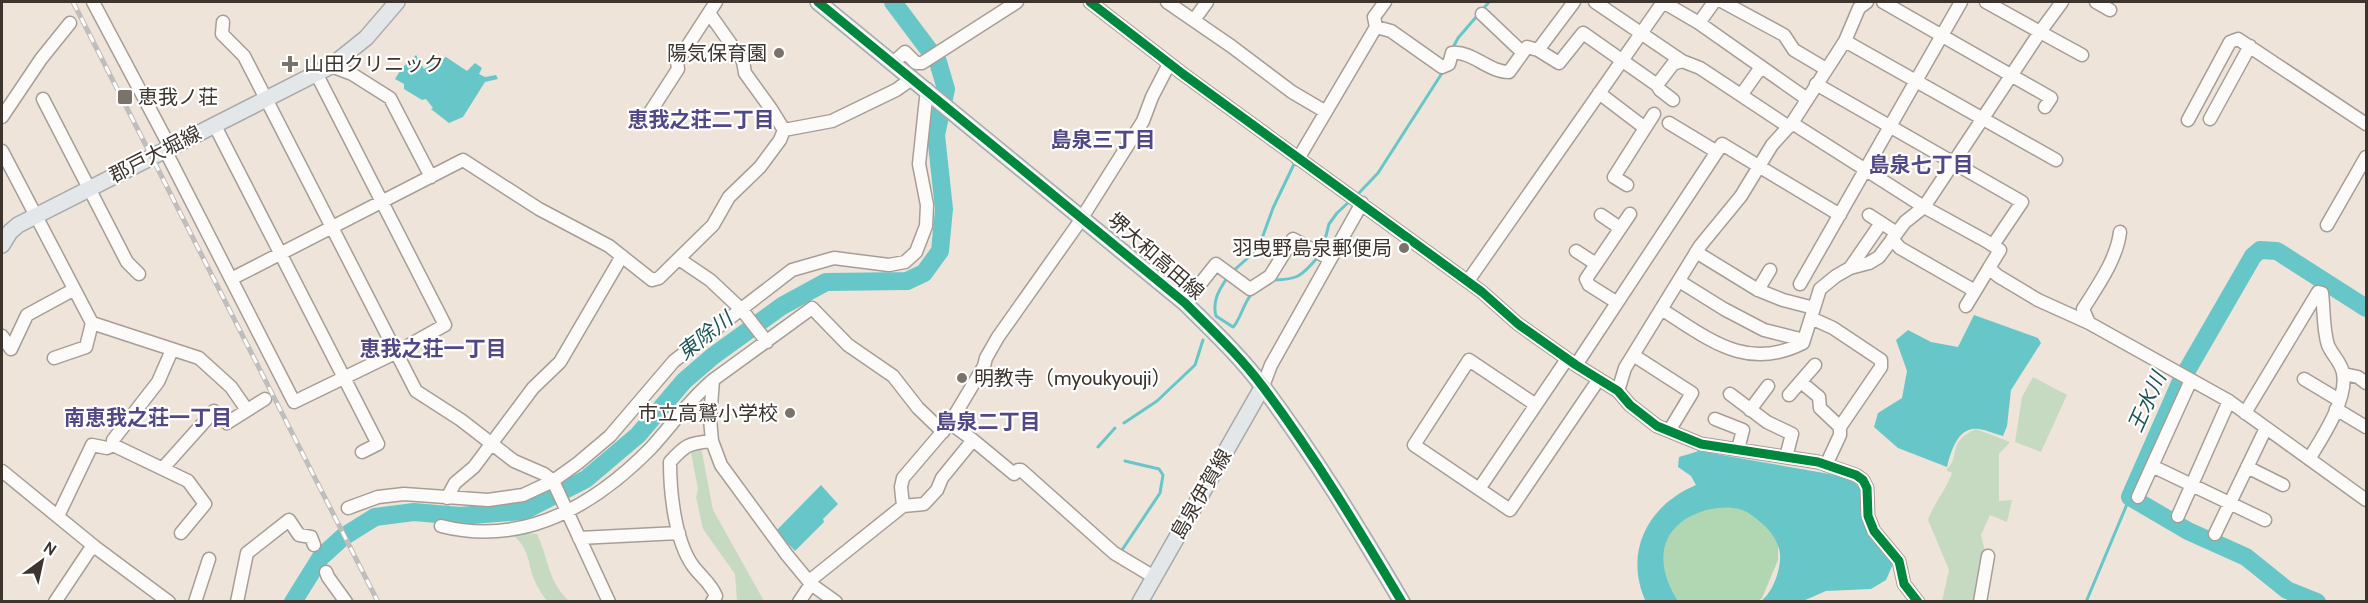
<svg xmlns="http://www.w3.org/2000/svg" width="2368" height="603" font-family="Cabin,'Noto Sans JP',sans-serif">
	<style>
		.green { fill: #c6dac2 }
		.forest { fill: #b1d7b2 }
		.water { fill: #67c7c8 }
		.lines { fill: none; stroke-linecap: round; stroke-linejoin: round }
		.stream { stroke: #67c7c8; stroke-width: 3 }
		.river { stroke: #67c7c8; stroke-width: 18 }
		.minor-casing { stroke: #a69e96; stroke-width: 15 }
		.major-casing { stroke: #a6aaab; stroke-width: 18 }
		.minor { stroke: #fdfbf9; stroke-width: 12 }
		.major { stroke: #e3e7ea; stroke-width: 15 }
		.rail-casing { stroke: #c0bdbb; stroke-width: 5 }
		.rail { stroke: #fff; stroke-width: 3; stroke-dasharray: 9; stroke-linecap: butt }
		.cycleway-casing { stroke: #fff; stroke-width: 13 }
		.cycleway { stroke: #00873e; stroke-width: 9 }
		.poi-dot { fill: #7b726a; stroke: #fff; stroke-width: 2 }
		.labels { text-anchor: middle; stroke-width: 4.5; stroke-linejoin: round; paint-order: stroke }
		.poi-label { font-size: 20px; fill: #3c342d; stroke: #fff; text-anchor: end }
		.street-label { font-size: 20px; fill: #3c342d; stroke: #fff }
		.neighbourhood-label { font-size: 21px; font-weight: bold; fill: #534886; stroke: #fff }
		.water-label { font-size: 21px; font-style: italic; fill: #1e5658; stroke: #fff }
	</style>
	<rect width="100%" height="100%" fill="#efe4da"/>
	<path class="green" d="M2033 377 2067 395 2041 452 2015 442 2022 397Z
		M1976 429 2010 442 1999 454V501L2012 500 2007 522 1990 515 1981 535 1986 555 1978 601H1942L1949 570 1928 520C1934 503 1946 490 1952 473L1946 470C1962 456 1945 443 1976 429Z
		M701 447 713 510 764 601H737L735 574 703 529 696 497 698 489 690 448Z
		M507 531 537 534C549 559 547 580 569 601H547C544 597 541 593 539 589 525 566 534 548 507 531Z"/>
	<path class="forest" d="M1715 501 1748 506 1778 537V560L1762 598 1758 601H1680L1670 596 1660 558 1668 530Z"/>
	<path class="water" d="M416 55 424 69 446 57 467 71 475 63 482 68 479 74 485 77 496 75 498 79 485 82 463 117 449 123 431 109 433 108 426 99 422 100 404 89V84L395 79 402 68Z
		M1974 315 2038 338 2041 343 2011 390 2007 426 2003 436C1995 434 1987 430 1979 429 1958 426 1951 451 1947 467L1898 448 1874 427 1878 413 1902 398 1907 371 1896 340 1908 330 1931 342 1958 347Z
		M1699 451 1841 476C1876 489 1855 503 1866 525 1872 539 1884 552 1893 564L1886 580 1871 589 1826 591 1803 601H1761C1772 593 1779 574 1780 560 1781 547 1775 537 1766 527 1758 520 1750 512 1739 509 1715 503 1678 515 1667 540 1658 560 1667 585 1678 601L1646 602C1623 552 1648 505 1696 485L1691 476 1678 467 1679 457Z
		M821 485 838 504 823 519 824 522 795 551 776 531Z"/>
	<g class="lines">
		<path class="stream" d="M1451 51 1458 38 1489 2
			M1358 194 1378 173 1444 70
			M1322 251 1329 224 1337 213 1351 200
			M1231 273 1251 255 1261 241 1273 208 1295 162
			M1227 278C1219 290 1212 301 1216 316L1233 327C1240 321 1243 303 1253 292
			M1271 280C1297 280 1301 277 1318 257
			M1124 423 1157 401 1195 365 1203 340
			M1098 447 1115 428
			M1120 553 1160 493 1163 475 1159 469 1125 461
			M2086 602 2130 497"/>
		<path class="river" d="M293 602 321 557 343 537 375 517 414 512 460 516 524 511 586 479 638 435 684 381 713 356 782 306 826 282 907 281 924 273 940 251 944 209 936 135 946 89 938 62 893 2
			M2317 602 2287 590 2246 557 2188 531 2130 497 2182 379 2253 256 2260 250 2277 251 2366 308"/>
		<defs>
			<path id="minor" d="M93 2 170 147
				M1090 2 1183 74 1482 292 1518 324 1576 365 1618 391 1630 405 1657 426 1701 444 1818 462 1856 475 1863 480 1867 488 1868 516 1874 531 1899 561 1904 584 1918 602
				M1167 2 1231 46 1292 92 1326 112
				M1595 2 1682 61 1700 68 1789 127
				M1663 2 1699 23 1807 99
				M1723 2 1784 35 1794 50 1826 69
				M1883 2 2051 98 2045 107
				M2062 2 2040 32 2082 55
				M2096 2 2110 10
				M1482 14 1522 52
				M1194 20 1207 2
				M223 22 222 34 244 56 416 391 461 420 514 461 544 474 553 481 609 602
				M1699 23 1714 2
				M1376 27 1391 31 1442 67 1449 64 1452 53C1473 51 1488 72 1509 72L1527 47 1538 50 1559 63 1583 33 1657 85 1673 64 1682 61
				M1845 41 2056 160
				M1538 50 1574 2
				M894 62 905 52 916 63H922L1017 2
				M331 66 352 74 390 98 431 177
				M1816 84 2022 202 1993 245
				M1657 85 1660 90 1673 100
				M1599 93 1645 128
				M1742 94 1761 67
				M43 99 127 262 139 274
				M2 117 41 59 70 23
				M647 117 678 69 677 62 716 2
				M2210 119 2250 46
				M2188 120 2230 42 2238 39 2366 124
				M1669 123 1717 152
				M1792 123 1924 207 1986 241 2000 250 1989 268 1998 276 2038 300 2089 323 2229 401 2366 500
				M214 124 378 444 362 452
				M784 130 832 121 896 90 913 78
				M165 150 294 402 395 353 445 325 316 73
				M2 151 92 323 199 358 231 387 247 410
				M1298 159 1376 27 1374 17 1385 2
				M1627 185 1614 177 1654 114
				M1601 215 1620 228
				M1869 215 1897 233
				M2327 225 2366 157
				M1892 239 1900 248 1975 291
				M1576 251 1596 264
				M1696 252 1758 290 1783 300 1814 308
				M679 259 710 280 742 310 767 342
				M1850 268 1881 223
				M231 279 463 160 539 209 609 246 652 280 659 278 713 225 729 197 760 167 780 140 784 130 771 109 745 73 743 61 709 13
				M1468 281 1663 2
				M1679 281 1724 309 1764 330 1804 340
				M1800 284 1961 2
				M1758 290 1770 270
				M1616 302 1589 285 1586 279 1630 214
				M1185 303 1216 264 1250 289 1270 276 1293 239 1330 259
				M1966 306 1989 268
				M1661 309C1709 339 1746 372 1803 343L1820 289 1836 276 1850 268 1869 263 1879 257 1905 222 1924 207 2040 32 1986 2
				M1811 318 1833 328 1881 360V367L1840 427V435L1826 465
				M2089 323 2083 309C2097 287 2117 259 2120 232
				M2 336 11 349 27 315 73 290
				M1633 355 1692 393 1669 431
				M54 358 86 347 92 323
				M1576 365 1722 144 1840 215
				M2344 374 2358 377 2366 383
				M2304 379 2339 400
				M1801 382 1819 397 1820 408 1840 427
				M1263 386 1271 365 1362 203
				M1618 391 1625 368 1700 246 1741 196 1772 145 1792 123 1845 41 1859 8 1867 2
				M1730 394 1767 422 1792 434 1786 457
				M1789 395 1815 365
				M1536 405 1469 360 1414 445 1510 510 1599 379
				M2336 409 2366 427
				M1750 410 1768 386
				M2245 413 2318 292 2322 293C2324 309 2323 330 2328 345 2332 355 2341 362 2343 373 2348 399 2322 438 2309 459
				M1715 419 1743 430 1738 449
				M950 423 973 440
				M712 441C689 443 685 445 670 462 670 493 675 541 693 566 702 578 710 582 716 596L712 602
				M113 445V440L158 382 172 350
				M2152 466 2265 520
				M2247 467 2283 485
				M163 468 214 411 227 423 265 399
				M2 471 95 547 169 602
				M1479 489 1567 359
				M2138 497 2191 380
				M447 498 455 483 474 467 533 388 560 362 622 256
				M903 506 924 504 937 490 942 478 973 440 1014 474 1018 470H1021L1114 553 1154 577
				M348 508 378 497 404 494 488 500 523 495 553 481 578 463 610 436 674 361 792 270 834 258 889 265 905 262 916 252 926 226 927 205 919 164 927 89
				M58 516 92 445 107 448 113 445 188 481 205 504 181 533
				M2178 516 2229 401
				M441 526C524 547 595 505 651 448 672 425 689 400 713 380
				M2215 534 2266 428
				M579 538 679 533
				M326 572 328 577 346 602
				M55 602 89 551 95 547
				M195 602 209 559
				M237 602 247 553 289 520 299 535 311 537 314 545
				M799 602 811 584 813 578 903 506 901 487 903 478 950 423 984 366 986 358 998 337 1078 224 1143 121 1152 97 1169 64
				M836 602 811 584 787 555 721 465 712 441 710 419 713 380 812 308 848 345 893 376 918 408 943 432
				M1980 602 1988 556"/>
			<path id="major" d="M818 2 1185 303C1212 330 1240 356 1263 387 1314 455 1358 528 1402 602
				M2 245 10 232 18 225 331 66 366 38 397 2
				M1140 602 1263 386"/>
		</defs>
		<use href="#minor" class="minor-casing"/>
		<use href="#major" class="major-casing"/>
		<use href="#minor" class="minor"/>
		<use href="#major" class="major"/>
		<defs>
			<path id="rail" d="M73 2 378 602"/>
		</defs>
		<use href="#rail" class="rail-casing"/>
		<use href="#rail" class="rail"/>
		<defs>
			<path id="cycleway" d="M818 2 1185 303C1212 330 1240 356 1263 387 1314 455 1358 528 1402 602
				M1090 2 1183 74 1482 292 1518 324 1576 365 1618 391 1630 405 1657 426 1701 444 1818 462 1856 475 1863 480 1867 488 1868 516 1874 531 1899 561 1904 584 1918 602"/>
		</defs>
		<use href="#cycleway" class="cycleway-casing"/>
		<use href="#cycleway" class="cycleway"/>
	</g>
	<g class="poi-dot">
		<circle cx="779" cy="53" r="6"/>
		<path d="M287 55h6v6h6v6h-6v6h-6v-6h-6v-6h6z"/>
		<rect x="117" y="89" width="16" height="16" rx="3"/>
		<circle cx="1404" cy="248" r="6"/>
		<circle cx="962" cy="378" r="6"/>
		<circle cx="790" cy="413" r="6"/>
	</g>
	<g class="labels">
		<g class="poi-label">
			<text x="767" y="60">陽気保育園</text>
			<text x="304" y="71" text-anchor="start">山田クリニック</text>
			<text x="138" y="104" text-anchor="start">恵我ノ荘</text>
			<text x="1392" y="255">羽曳野島泉郵便局</text>
			<text x="974" y="385" text-anchor="start">明教寺（myoukyouji）</text>
			<text x="778" y="420">市立高鷲小学校</text>
		</g>
		<g class="street-label">
			<text transform="translate(155 154) rotate(-27)" y="7">郡戸大堀線</text>
			<text transform="translate(1156 256) rotate(41)" y="7">堺大和高田線</text>
			<text transform="translate(1201 494) rotate(-60)" y="7">島泉伊賀線</text>
		</g>
		<g class="neighbourhood-label">
			<text x="701" y="127">恵我之荘二丁目</text>
			<text x="1103" y="147">島泉三丁目</text>
			<text x="1921" y="172">島泉七丁目</text>
			<text x="433" y="356">恵我之荘一丁目</text>
			<text x="148" y="425">南恵我之荘一丁目</text>
			<text x="988" y="429">島泉二丁目</text>
		</g>
		<g class="water-label">
			<text transform="translate(705 336) rotate(-38)" y="7">東除川</text>
			<text transform="translate(2147 402) rotate(-66)" y="7">王水川</text>
		</g>
	</g>
	<rect width="2368" height="603" fill="none" stroke="#3c342d" stroke-width="6"/>
	<g transform="translate(42 561) rotate(33)" stroke="#ffffff" stroke-width="4.5" paint-order="stroke">
	<path d="M0-4.5L10 22L0 15L-10 22Z" fill="#3c342d"/>
	<text y="-9" font-size="16" font-weight="bold" text-anchor="middle" fill="#3c342d">N</text>
	</g>
</svg>
